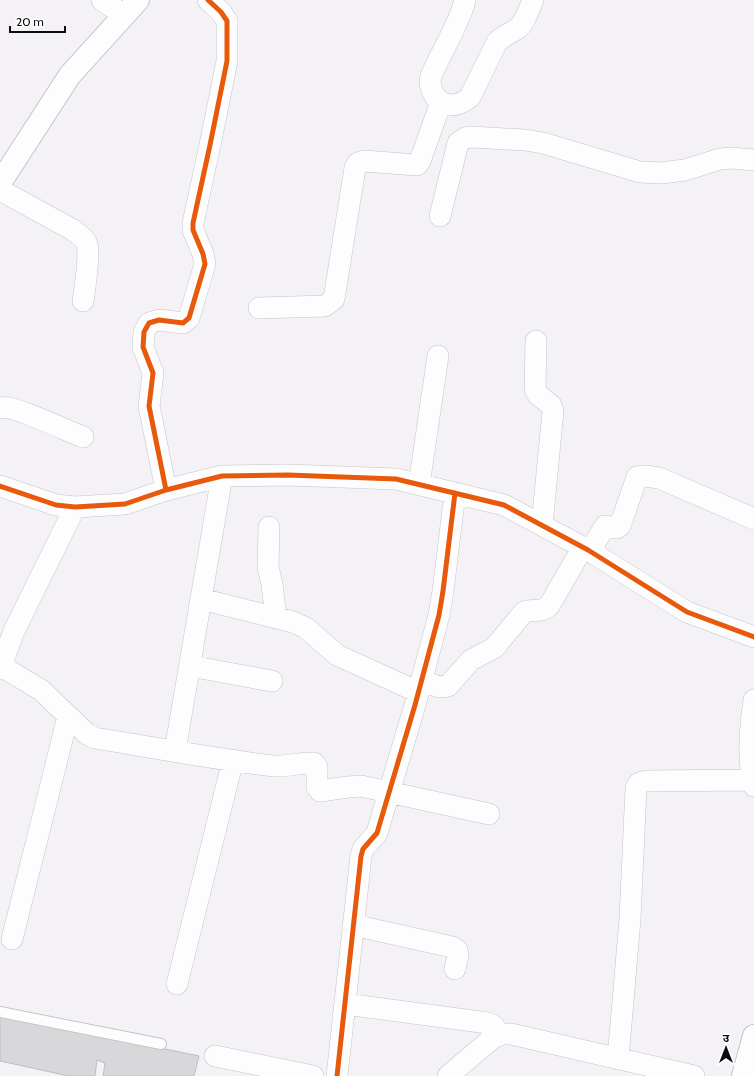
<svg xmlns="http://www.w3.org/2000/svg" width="754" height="1076" font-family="Cabin,'Noto Sans Devanagari',sans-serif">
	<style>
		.building { fill: #d8d8db; stroke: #bebdc1 }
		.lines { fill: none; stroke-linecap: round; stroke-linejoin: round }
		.service-casing { stroke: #c5c3c7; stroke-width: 12 }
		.minor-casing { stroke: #c5c3c7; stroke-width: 22 }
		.tertiary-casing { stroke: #c5c3c7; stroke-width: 24 }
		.secondary-casing { stroke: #c5c3c7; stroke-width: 24 }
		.service { stroke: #fdfdfe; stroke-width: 10 }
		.minor { stroke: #fdfdfe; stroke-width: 21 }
		.tertiary { stroke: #fdfdfe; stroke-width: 22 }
		.secondary { stroke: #fdfdfe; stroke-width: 22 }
		.cycleway-casing { stroke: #fff; stroke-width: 8 }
		.cycleway { stroke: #e8590c; stroke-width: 5 }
	</style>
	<rect width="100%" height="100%" fill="#f4f2f7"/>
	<path class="building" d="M0 1015 199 1056 194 1076H103L105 1063 97 1060 95 1076H69L0 1061Z"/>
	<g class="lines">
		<defs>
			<path id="service" d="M0 1012 161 1044"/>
			<path id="minor" d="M102 0 124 15
				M465 0C460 21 448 40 439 59 437 64 433 70 431 76 428 89 436 104 451 105 459 105 464 102 470 97L497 42C503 36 511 33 518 28 526 21 529 9 533 0
				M0 190 73 230C78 234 85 238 87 244 90 256 85 287 83 301
				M440 216 458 143 465 138 472 137 525 140 543 143 640 172 661 173 685 170 720 159 731 158 754 160
				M259 308 325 306 334 299 355 168 358 163 364 161 417 165 420 161 441 102
				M536 341 535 389 538 395 551 405 553 411 542 525
				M0 408C10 403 69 432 83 437
				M419 485 438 356
				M0 486 56 505 75 507 125 504 166 490 222 476 288 475 396 479 504 505 588 550 687 612 754 637
				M166 490 149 406 153 373 143 347 144 332 149 323 159 320 183 323 189 318 205 264 203 254 193 230V223L210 145 227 61V21L221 12 208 0
				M269 527 268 567 272 584 276 618
				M590 551 605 526 617 528 620 526 637 477 645 476 659 478 754 519
				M201 599 293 622 306 628 337 655 418 692
				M1 666 41 690 87 734 95 738C155 748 214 759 274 766 288 767 300 762 314 763L317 767V787L320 791 348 787 361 786 489 814
				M190 666 272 681
				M0 669 14 631 75 507
				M421 680 439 687 448 686 471 660 494 648 524 612C533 608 539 614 549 606L583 547
				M754 700C750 729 747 757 754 786
				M175 751 222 476
				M353 925 452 947 457 950 458 956 455 969
				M12 939 68 716
				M177 984 233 760
				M345 1004 488 1023 494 1026 498 1036
				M215 1056 313 1076
				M618 1059 630 919 636 788 639 783 646 781 753 780
				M337 1076 361 856 363 849 377 833 415 705 439 615 443 591 455 493
				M448 1076 494 1037 502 1034H511L694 1076"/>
			<path id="tertiary" d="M0 183 70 75 138 0"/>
			<path id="secondary" d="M743 1076 754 1036"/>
		</defs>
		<use href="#service" class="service-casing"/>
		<use href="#minor" class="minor-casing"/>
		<use href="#tertiary" class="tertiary-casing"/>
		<use href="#secondary" class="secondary-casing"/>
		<use href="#service" class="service"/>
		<use href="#minor" class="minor"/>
		<use href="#tertiary" class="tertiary"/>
		<use href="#secondary" class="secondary"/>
		<defs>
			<path id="cycleway" d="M0 486 56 505 75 507 125 504 166 490 222 476 288 475 396 479 504 505 588 550 687 612 754 637
				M166 490 149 406 153 373 143 347 144 332 149 323 159 320 183 323 189 318 205 264 203 254 193 230V223L210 145 227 61V21L221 12 208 0
				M337 1076 361 856 363 849 377 833 415 705 439 615 443 591 455 493"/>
		</defs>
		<use href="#cycleway" class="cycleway-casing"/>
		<use href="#cycleway" class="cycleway"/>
	</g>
	<g transform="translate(726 1048)" stroke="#ffffff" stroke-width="3" paint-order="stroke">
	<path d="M0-3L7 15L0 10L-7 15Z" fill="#0c0b0d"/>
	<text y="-6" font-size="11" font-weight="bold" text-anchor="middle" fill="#0c0b0d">उ</text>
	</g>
	<path d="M10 26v6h55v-6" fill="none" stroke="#0c0b0d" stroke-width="2"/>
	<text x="16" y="26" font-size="12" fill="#0c0b0d" stroke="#ffffff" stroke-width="3" paint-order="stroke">20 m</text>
</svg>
